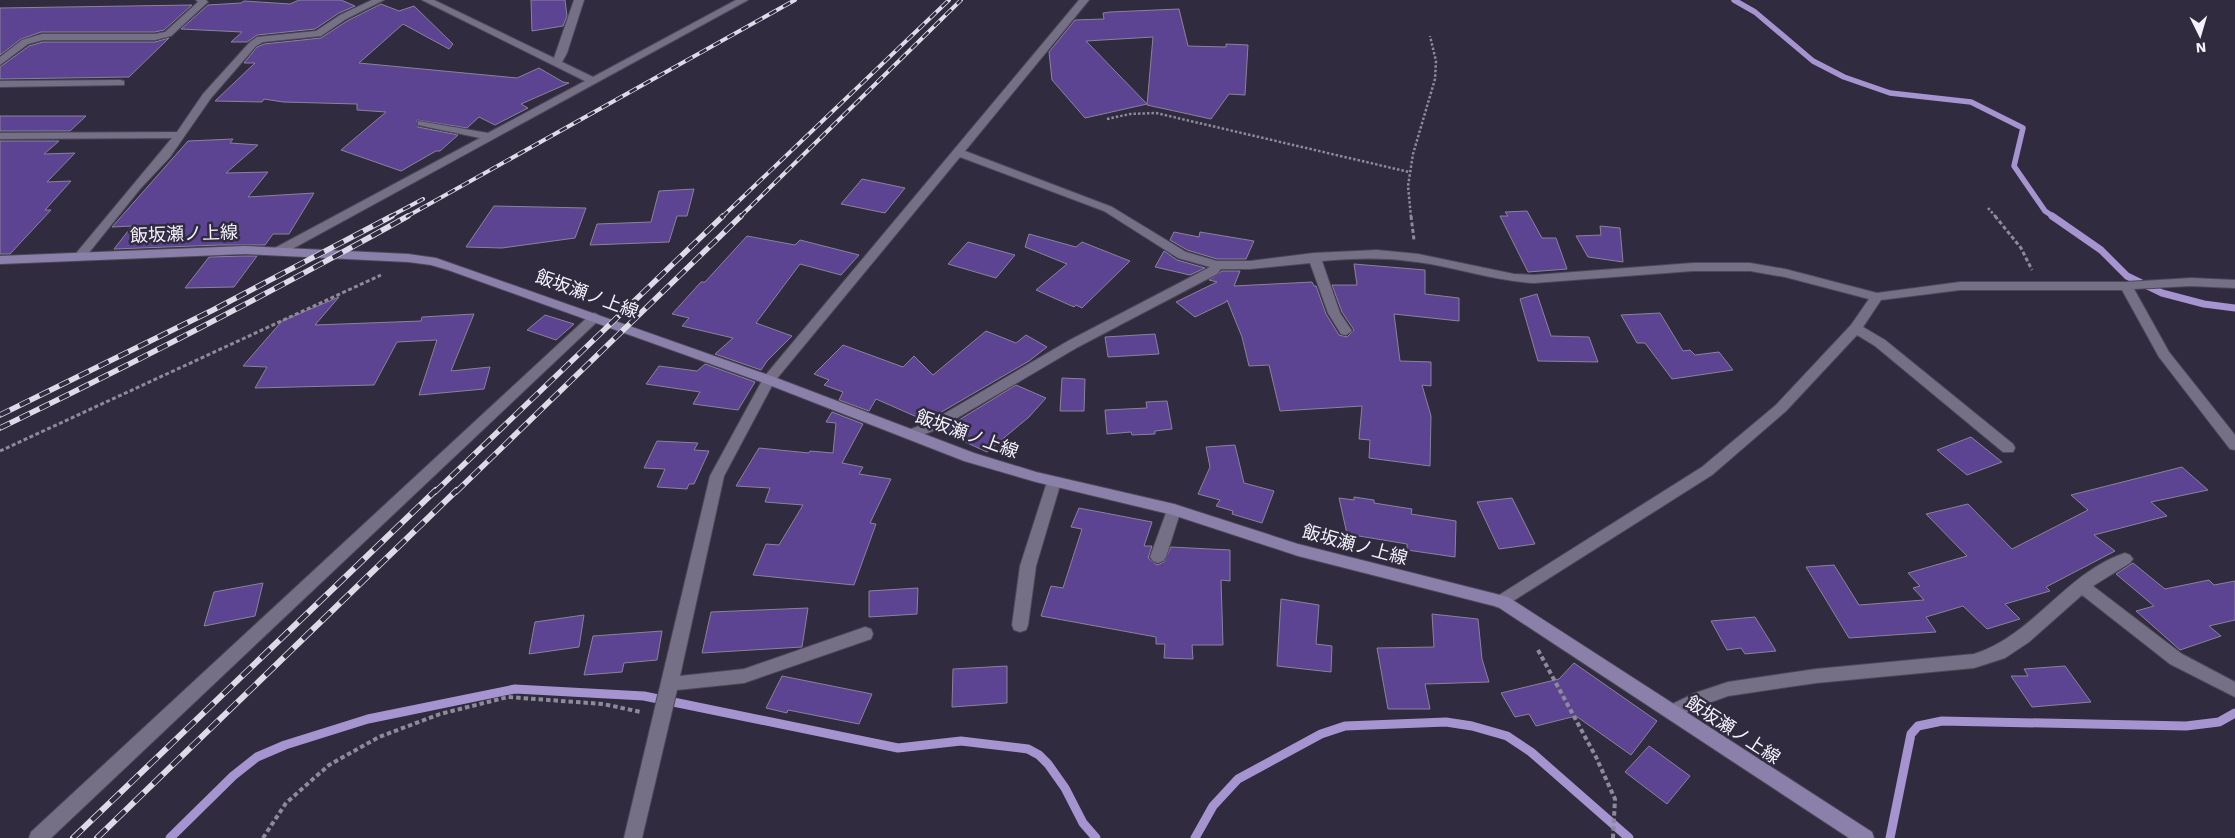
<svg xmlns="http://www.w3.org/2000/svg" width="2235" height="838" font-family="'Work Sans','Noto Sans JP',sans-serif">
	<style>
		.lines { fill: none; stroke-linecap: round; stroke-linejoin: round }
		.stream-far2 { stroke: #a594d0; stroke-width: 5.5 }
		.stream-far1 { stroke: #a594d0; stroke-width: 7 }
		.stream { stroke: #a594d0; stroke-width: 9 }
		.building { fill: #5d4492; stroke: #888399 }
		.minor-casing { stroke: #4d4958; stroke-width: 2 }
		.secondary-casing { stroke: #4d4958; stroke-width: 2 }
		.path-far2 { stroke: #8d8a99; stroke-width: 2.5; stroke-dasharray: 2.5 2; stroke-linecap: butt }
		.path-far1 { stroke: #8d8a99; stroke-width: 3; stroke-dasharray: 4 2.5; stroke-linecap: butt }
		.path { stroke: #8d8a99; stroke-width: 4; stroke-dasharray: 4.5 3; stroke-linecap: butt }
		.minor { fill: #757086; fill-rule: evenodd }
		.secondary { fill: #8b80aa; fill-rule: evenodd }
		.rail-far2-casing { stroke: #dddbe8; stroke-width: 4 }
		.rail-far1-casing { stroke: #dddbe8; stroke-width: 5.5 }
		.rail-casing { stroke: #dddbe8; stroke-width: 6 }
		.rail-far2 { stroke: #302b3e; stroke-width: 2.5; stroke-dasharray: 8; stroke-linecap: butt }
		.rail-far1 { stroke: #302b3e; stroke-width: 4; stroke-dasharray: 11; stroke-linecap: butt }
		.rail { stroke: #302b3e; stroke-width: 4.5; stroke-dasharray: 13; stroke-linecap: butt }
		.labels { text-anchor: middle; stroke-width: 5; stroke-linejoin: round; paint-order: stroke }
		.street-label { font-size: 18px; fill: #f4f2fe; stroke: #302b3e }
	</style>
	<rect width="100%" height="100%" fill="#302b3e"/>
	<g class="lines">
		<path class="stream-far2" d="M1734 0 1755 12 1813 61 1844 77 1890 93 1971 102 2023 128 2014 166 2045 211 2054 217"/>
		<path class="stream-far1" d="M2052 216 2101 250 2127 276 2162 293 2204 304 2235 308"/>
		<path class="stream" d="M170 838 233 776 257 757 285 745 368 719 515 689 644 696 898 748 961 741 1028 749 1039 755 1048 764 1065 788 1083 823 1096 838
			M1195 838 1213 806 1238 779 1321 734 1345 726 1446 722 1472 726 1507 736 1531 752 1629 838
			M1890 838 1911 734 1918 726 1942 721 2186 726 2219 722 2235 713"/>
	</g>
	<path class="building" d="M299 0H341L355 6 339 13 315 29 257 35 247 42H231L242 32 181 29 208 5 241 3 244 1 290 4Z
		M531 0H565L567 16 563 26 532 31Z
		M381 4 399 11 414 6 453 44 449 49 403 24 359 63 517 78 539 68 563 82 569 83 521 104 528 108 495 125 479 117 467 128 417 120 418 127 458 135 440 151H436L401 171 341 150 386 112 357 110V104L283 102 264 99 262 102 215 101 255 63H244L257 47 264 44 321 38 347 21Z
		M192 5 164 30 155 32H41L21 39 0 55V8Z
		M1179 9 1188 46 1226 47V44L1248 45 1245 95 1229 94 1211 119 1147 105 1153 37 1086 41 1147 104 1085 118 1052 80 1049 52 1075 20 1104 19 1103 13 1110 12Z
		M169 38 129 77 0 79V67L29 46 43 42H155Z
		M0 116H86L70 131H0Z
		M233 139 230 143 258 145 226 173 268 172 248 197 314 193 289 234H273L265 245H219L114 249 132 226 112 227 188 141Z
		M0 141H59L44 154 75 153 47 182 71 181 45 210H51L10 254H0Z
		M862 179 905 188 885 213 841 204Z
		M694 189 687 216H677L669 242 590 245 597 224 651 222 659 191Z
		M494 206 586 208 575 238 502 248 466 247Z
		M1527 211 1542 238H1556L1567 269 1528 272 1500 216H1508L1505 212Z
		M1600 226 1620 228 1623 262 1588 257 1576 236 1601 235Z
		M1174 232 1199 237 1200 232 1254 241 1246 259H1217L1187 250 1170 240Z
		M1029 234 1076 247 1082 242 1130 261 1082 308 1076 305 1074 307 1036 290 1067 264 1025 247Z
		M747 236 795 245 800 240 859 255 841 275 800 264 756 323 792 336 767 361 761 370 715 354 733 338 682 326 689 318 672 314 701 282H705Z
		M968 242 1015 255 996 278 948 264Z
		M1164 251 1177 260 1205 268 1190 275 1155 267Z
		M245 256H257L234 287 185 288 209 257Z
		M1354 264 1425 270V294L1459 298V321L1394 314 1400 361 1431 362V386L1422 385 1431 416 1430 466 1369 458 1370 440 1359 439 1362 406 1280 411 1269 365 1249 366 1242 337 1227 300 1226 302 1195 317 1176 302 1217 282 1209 280 1222 271H1240L1234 286 1312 282 1314 286H1316L1326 314 1339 335 1347 337 1354 330 1342 312 1332 285H1357Z
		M1537 294 1551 336 1589 337 1598 362 1538 361 1520 299Z
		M339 297 315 325 421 321 422 317 474 314 451 371 490 367 484 389 419 395 437 340 397 342 374 385 255 388 267 367 243 366 282 321Z
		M1660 313 1683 351 1690 350 1695 355 1719 352 1733 370 1672 379 1645 343H1637L1621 315Z
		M545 315 574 324 556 340 527 330Z
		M986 331 1016 343 1026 335 1047 347 1029 361 926 421 876 399 869 411 839 400 843 392 824 385 829 380 814 374 843 345 903 367 914 356 933 375Z
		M1155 334 1159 354 1108 357 1105 337Z
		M705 364 755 382 738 410 693 404 700 392 646 384 659 366 697 371Z
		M1062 378 1085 379 1084 411H1060Z
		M1016 385 1046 398 1029 417 987 452 941 431Z
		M1167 401 1172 429 1155 431V434L1132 435 1131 432 1107 434 1105 410 1147 408 1146 402Z
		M832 412 863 424 842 463 863 467 859 474 891 479 870 523 876 524 854 585 753 575 766 544 779 545 803 505 765 502 770 488 736 486 759 448 809 453 810 451 833 453 836 423 826 422Z
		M1971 437 2002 462 1967 475 1937 450Z
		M657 441 698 443 694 450 709 451 694 484H689L687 489 657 487 665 469 644 468Z
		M1235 445 1244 483 1274 491 1262 523 1232 514 1233 511 1216 506 1220 500 1198 494 1210 467 1206 447Z
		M2182 467 2208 490 2151 502 2167 516 2094 535 2115 551 2046 587 2050 591 2005 604 2020 619 1987 629 1963 606 1926 617 1936 632 1849 638 1806 567 1834 565 1859 605 1924 600 1913 588 1920 586 1908 573 1967 556 1926 514 1968 504 2012 549 2088 510 2071 495Z
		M1354 497 1374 500V503L1412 509 1411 514 1456 521 1455 557 1407 550V544L1347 534 1339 498 1354 500Z
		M1512 498 1535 544 1499 549 1477 502Z
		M1079 508 1152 522 1144 546H1152L1148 558 1157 565 1164 562 1171 547 1230 550V581L1221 580 1223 645H1192L1193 659 1164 658 1165 644H1156V637L1041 616 1051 586 1063 588 1082 529 1071 527Z
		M2133 563 2165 589 2209 580 2214 585 2235 581V620L2209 626 2221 636 2180 650 2136 611 2154 606 2116 574Z
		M263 583 255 616 204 626 214 592Z
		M918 588 917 614 869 617V591Z
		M1281 599 1319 605 1316 644 1332 646 1331 672 1277 666Z
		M808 608 802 647 702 653 711 612Z
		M1432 614 1478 619 1482 659 1489 682 1425 684 1430 709H1388L1377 648 1434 647Z
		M584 615 579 647 529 654 535 622Z
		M1755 617 1776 651 1745 654 1741 648 1727 650 1711 621Z
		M662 631 657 660 624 663 622 672 584 675 593 636Z
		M1574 663 1657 721 1631 755 1576 716 1536 726 1529 714 1515 717 1501 693 1559 679Z
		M1007 666V703L952 707 953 669Z
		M2065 666 2091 702 2032 707 2011 676H2028L2024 669Z
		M782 676 872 694 859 724 788 710 787 713 766 708Z
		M1649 746 1690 776 1667 804 1625 772Z"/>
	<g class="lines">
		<defs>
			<path id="minor" d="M196 0H206L208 2 171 36 155 40H43L28 44 0 65V57L22 40 42 34H155L165 32 198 2Z
				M372 0H384L346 19 321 36 263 42 256 46 211 98 170 157 140 189 83 260H75L73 257 172 138 0 139V133L177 132 203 94 250 42 257 37 316 31 340 15Z
				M422 0H434L554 58 574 0H584L567 53 562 62 593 77 736 0H748L281 255H273L271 252 273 249 480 138 418 125V121L488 133 585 81Z
				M1079 0H1089L965 151 1112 207 1186 252 1217 261H1250L1314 253 1377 250 1418 254 1514 274 1534 275 1693 263H1750L1785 269 1877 293 1960 282H2126L2191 278 2235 280V288L2191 286 2134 289 2169 352 2235 435V450L2230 449 2159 357 2122 290H1960L1881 300 1863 327 1885 340 2013 444 2015 448 2013 452H2003L1875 346 1857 335 1786 411 1712 475 1502 608 1496 607 1494 602 1496 597 1702 467 1776 405 1851 325 1869 299 1785 277 1750 271H1693L1534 283C1494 281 1456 267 1417 262 1385 257 1354 258 1322 261L1340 313 1352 331 1346 335 1341 334 1328 313 1310 263 1250 269H1221L1217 274 1078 347 940 428 913 439 908 438 906 434 908 430 930 422 1068 341 1210 267 1178 258 1104 211 960 157 774 382 724 476 680 676 744 669 865 627 871 629 873 634 871 639 744 683 677 690 642 838H624L710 476 764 377Z
				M120 80 124 81V85L0 87V81Z
				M595 313 601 317 599 320 51 838H29L31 832 591 314Z
				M1054 477 1059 478 1061 482 1036 566 1028 625 1026 630 1020 632 1014 630 1012 625 1020 566 1047 482 1049 478Z
				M1174 504 1179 506 1181 510 1166 557 1163 561 1158 563 1153 561 1150 557 1167 510 1169 506Z
				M2125 553 2130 555 2133 559 2130 563 2093 586 2182 654 2235 682V697L2170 664 2082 595 2029 642 2005 658 1974 668 1816 683 1728 696 1706 704 1672 719 1666 717 1663 712 1666 707 1695 693 1728 682 1816 669 1974 654C2034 635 2066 572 2125 553Z"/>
			<path id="secondary" d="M245 246 408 254 436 258 774 377 974 453 1036 472 1174 504 1298 544 1508 597 1872 832 1874 838H1849L1498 607 1298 556 1173 515 1036 482 964 461 764 383 448 270 431 265 408 262 245 254 0 264V256Z"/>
		</defs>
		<use href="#minor" class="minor-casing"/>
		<use href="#secondary" class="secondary-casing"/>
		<path class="path-far2" d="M1107 119 1130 114 1156 113 1409 172
			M1988 208 1996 217
			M1411 217 1408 186 1413 154 1435 79 1436 61 1430 36"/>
		<path class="path-far1" d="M1411 216 1414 240
			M1995 216 2021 248 2032 270
			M0 451 381 275"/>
		<path class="path" d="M1538 650 1596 757 1615 799 1613 838
			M263 838 286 803 329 765 379 737 440 714 508 697 603 704 641 712"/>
		<use href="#minor" class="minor"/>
		<use href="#secondary" class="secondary"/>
		<defs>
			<path id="rail-far2" d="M389 217 423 199
				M406 217 795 0
				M722 217 949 0
				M740 217 961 0"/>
			<path id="rail-far1" d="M0 415 213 310 392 216
				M0 428C138 361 274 291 408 216
				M435 492 723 216
				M456 492 741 216"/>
			<path id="rail" d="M73 838 436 490
				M97 838 457 490"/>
		</defs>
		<use href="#rail-far2" class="rail-far2-casing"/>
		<use href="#rail-far1" class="rail-far1-casing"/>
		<use href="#rail" class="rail-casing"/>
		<use href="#rail-far2" class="rail-far2"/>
		<use href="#rail-far1" class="rail-far1"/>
		<use href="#rail" class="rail"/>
	</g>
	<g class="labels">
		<g class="street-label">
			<text transform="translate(184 234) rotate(-2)" y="6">飯坂瀬ノ上線</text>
			<text transform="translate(587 294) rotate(20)" y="6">飯坂瀬ノ上線</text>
			<text transform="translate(967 434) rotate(20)" y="6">飯坂瀬ノ上線</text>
			<text transform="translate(1355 545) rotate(15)" y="6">飯坂瀬ノ上線</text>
			<text transform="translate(1733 730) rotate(33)" y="6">飯坂瀬ノ上線</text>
		</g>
	</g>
	<g transform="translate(2200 35) rotate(175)" stroke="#302b3e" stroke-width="4" paint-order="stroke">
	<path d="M0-4L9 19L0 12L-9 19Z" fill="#f4f2fe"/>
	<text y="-8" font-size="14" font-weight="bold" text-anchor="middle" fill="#f4f2fe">N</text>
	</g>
</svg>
